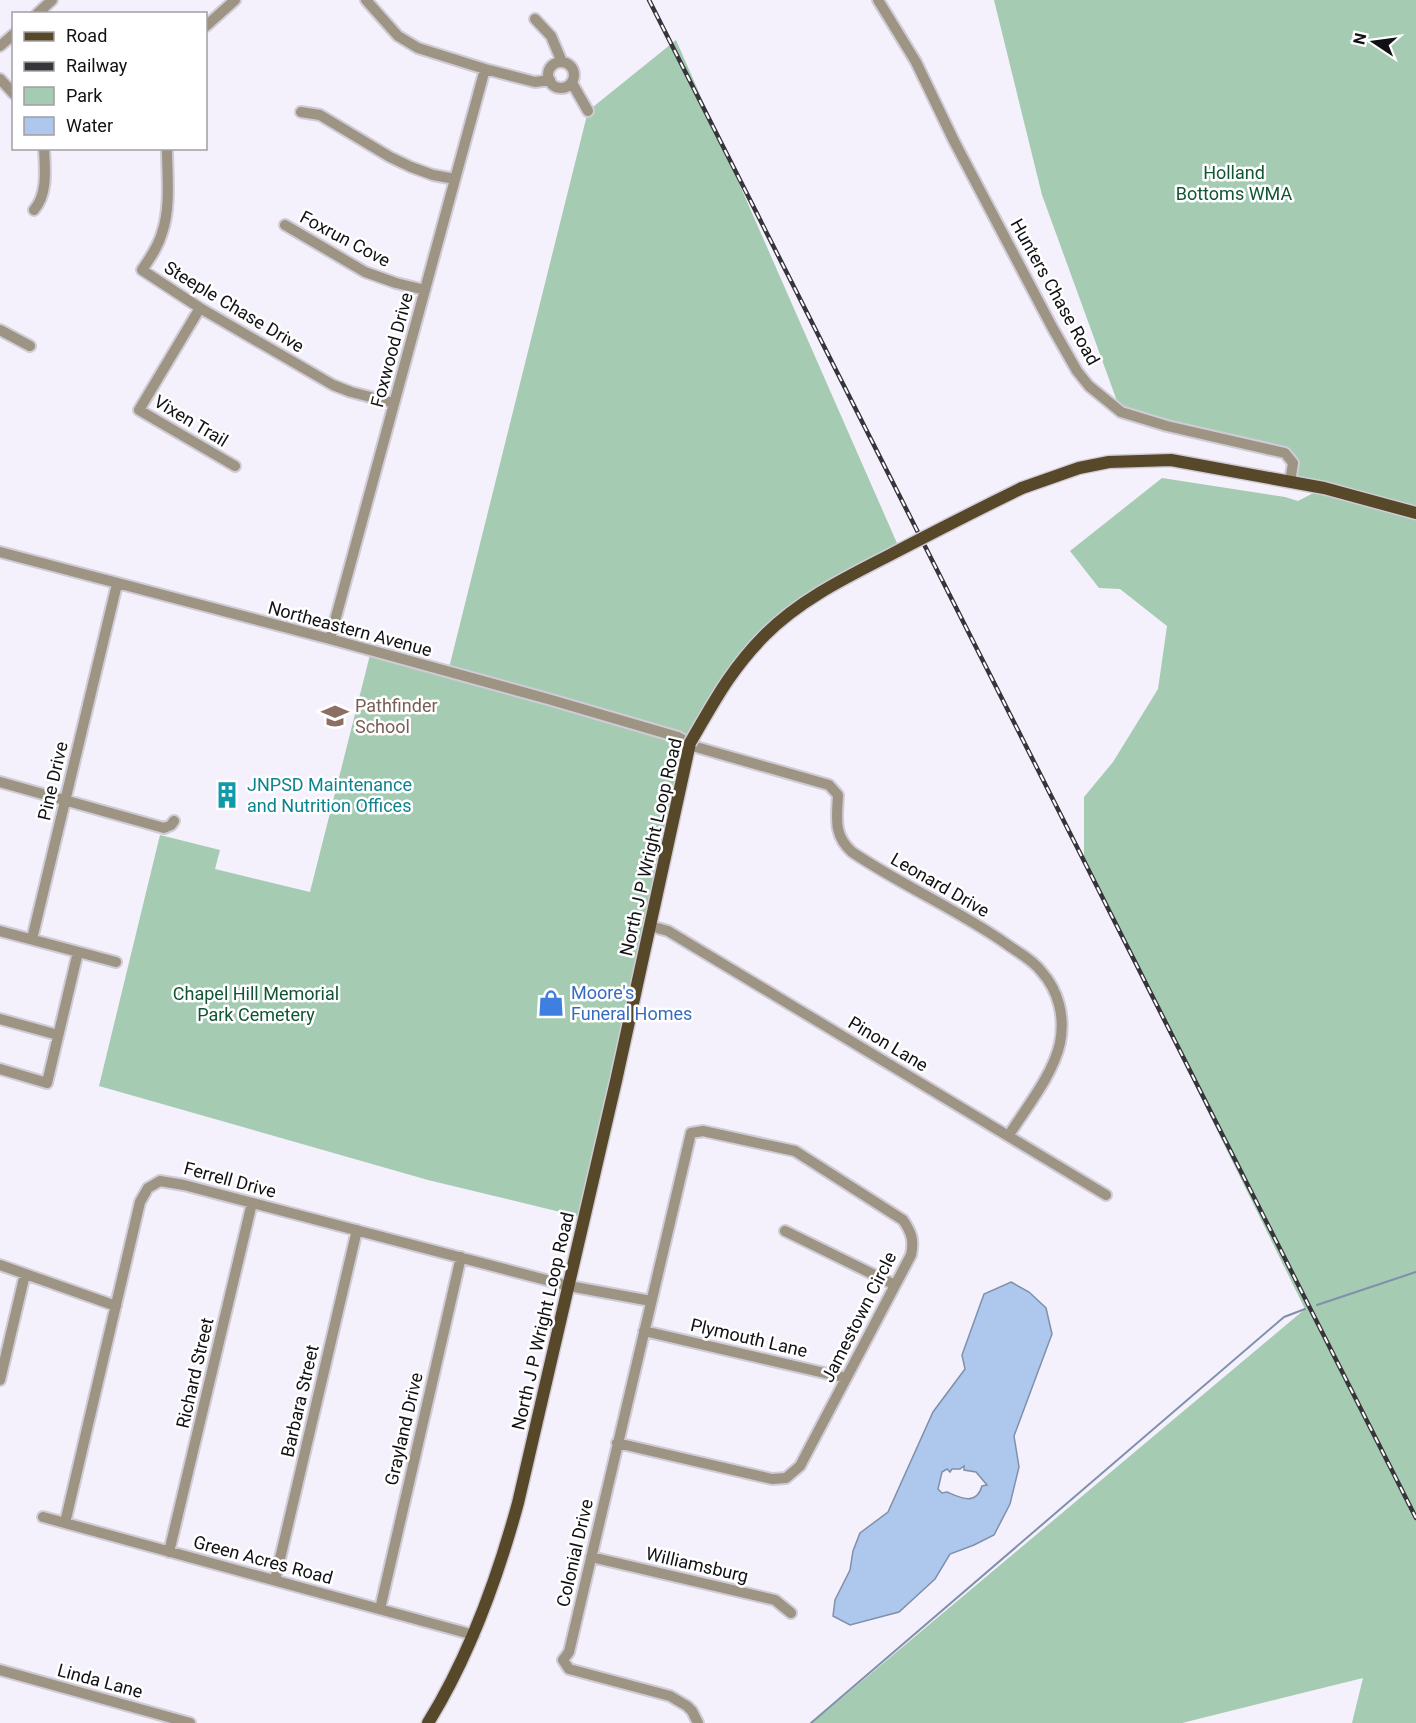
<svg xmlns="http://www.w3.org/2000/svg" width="1416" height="1723" font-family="Roboto,sans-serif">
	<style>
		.green { fill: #a5cbb2 }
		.water { fill: #aec7ec; stroke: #7f90ab; stroke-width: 1.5; fill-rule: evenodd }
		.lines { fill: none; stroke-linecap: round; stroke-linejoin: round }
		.stream { stroke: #7f90ab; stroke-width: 2 }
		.minor-casing { stroke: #d0ccd7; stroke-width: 14 }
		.major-casing { stroke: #d0ccd7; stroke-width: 15 }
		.minor { stroke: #9d9483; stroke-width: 10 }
		.major { stroke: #574829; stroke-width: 12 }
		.rail-casing { stroke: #37353b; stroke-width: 4.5 }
		.rail { stroke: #fff; stroke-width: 2; stroke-dasharray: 7; stroke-linecap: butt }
		.major-bridge-casing { stroke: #d0ccd7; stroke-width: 15; stroke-linecap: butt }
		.major-bridge { stroke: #574829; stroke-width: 12 }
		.labels { text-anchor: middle; stroke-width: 5; stroke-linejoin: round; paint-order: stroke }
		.park-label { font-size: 18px; fill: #105633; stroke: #fff }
		.street-label { font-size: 18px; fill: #111014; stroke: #fff }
		.education-label { font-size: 18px; fill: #785e54; stroke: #fff; text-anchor: start }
		.culture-label { font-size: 18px; fill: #0d838f; stroke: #fff; text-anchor: start }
		.shop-label { font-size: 18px; fill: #366cbe; stroke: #fff; text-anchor: start }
	</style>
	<rect width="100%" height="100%" fill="#f4f0fc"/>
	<path class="green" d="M994 0H1416V1723H1352L1363 1678 1182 1723H812L1305 1309 1084 860V797L1113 762 1158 689 1167 626 1120 589 1099 588 1070 551 1162 478 1285 497 1298 501 1323 488 1292 480 1285 453 1121 412 1042 195Z
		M676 40 900 550 767 633 700 726 585 1218 428 1180 99 1086 160 835 220 850 215 869 310 892 371 651 448 672 588 111Z"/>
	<path class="water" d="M1011 1282 1029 1292 1046 1308 1052 1334 1014 1436 1019 1467 1010 1504 994 1535 974 1545 950 1554 935 1579 899 1612 850 1625 833 1616 835 1600 850 1570 853 1551 860 1533 888 1512 933 1412 965 1369 962 1355 984 1294ZM964 1466V1470L976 1472 987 1485 982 1486C976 1506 961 1498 947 1492L942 1493 938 1489 942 1472 947 1469 950 1472 952 1469H960Z"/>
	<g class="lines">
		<path class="stream" d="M1317 1305 1416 1272
			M811 1723 1284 1317 1305 1309"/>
		<defs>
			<path id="minor" d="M366 0 398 36 418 48 485 69 535 82 550 80
				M878 0 916 62 954 141 1052 327 1077 371 1089 386 1121 412 1167 426 1285 453 1293 463 1290 482
				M37 14 52 0
				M535 19 551 36 562 62
				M206 26 235 0
				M0 46 14 34
				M548 75a13 13 0 1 1 26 0a13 13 0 1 1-26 0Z
				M0 79 14 94
				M572 83 588 111
				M301 112 320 115 390 157 411 167 433 175 455 179
				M167 148C167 175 171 207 162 233 158 247 150 258 142 270L200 308 333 385 351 392 394 403
				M34 210C48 194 45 169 44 148
				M285 225 365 272 396 283 425 290
				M200 308 139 410 235 466
				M0 330 30 346
				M0 552 330 639 548 699 678 737 696 747 829 785 838 795C837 818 833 835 852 852 901 885 956 909 1005 943 1017 952 1032 959 1041 971 1059 991 1065 1017 1060 1043 1053 1075 1026 1108 1009 1135
				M330 639 485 69
				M0 782 164 828 171 825 174 821
				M650 926 668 931 1106 1195
				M0 931 116 962
				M32 939 117 584
				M0 1019 58 1035
				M0 1069 47 1083 78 952
				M785 1231 895 1285
				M0 1265 116 1306
				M644 1331 846 1378
				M0 1380 25 1274
				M617 1443 772 1479 786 1478 800 1466 911 1255C914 1241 912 1233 903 1220L795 1151 703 1131 691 1133 569 1652 563 1660 569 1669 670 1696 687 1706 692 1711 698 1723
				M43 1517 474 1635
				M65 1523 140 1202 148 1188 160 1181 184 1185 569 1286 651 1301
				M169 1552 252 1203
				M591 1557 775 1600 791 1613
				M275 1580 357 1230
				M380 1609 461 1257
				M0 1670 190 1723"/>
			<path id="major" d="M1022 488 1079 468 1109 462 1171 460 1324 488 1416 513
				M428 1723C470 1655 497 1580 518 1503L616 1081 690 743"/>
		</defs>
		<use href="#minor" class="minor-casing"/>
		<use href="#major" class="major-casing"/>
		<use href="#minor" class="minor"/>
		<use href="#major" class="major"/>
		<defs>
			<path id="rail" d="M649 0 1416 1518"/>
		</defs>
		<use href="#rail" class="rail-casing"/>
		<use href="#rail" class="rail"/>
		<defs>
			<path id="major-bridge" d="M690 743C714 702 731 669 765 635 800 600 845 578 888 556 932 533 977 510 1022 488"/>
		</defs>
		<use href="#major-bridge" class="major-bridge-casing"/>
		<use href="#major-bridge" class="major-bridge"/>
	</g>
	<defs>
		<symbol id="school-bare" viewBox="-9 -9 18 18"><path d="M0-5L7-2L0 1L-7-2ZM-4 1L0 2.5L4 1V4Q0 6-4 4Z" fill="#8d6e63" stroke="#fff" stroke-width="2.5" paint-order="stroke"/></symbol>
		<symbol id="building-bare" viewBox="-9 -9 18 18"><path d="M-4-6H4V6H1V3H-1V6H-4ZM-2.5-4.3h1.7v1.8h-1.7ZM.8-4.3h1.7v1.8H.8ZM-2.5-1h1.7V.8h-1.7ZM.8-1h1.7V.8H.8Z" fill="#0f9aa8" stroke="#fff" stroke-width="2.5" paint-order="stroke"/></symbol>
		<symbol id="shop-bare" viewBox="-9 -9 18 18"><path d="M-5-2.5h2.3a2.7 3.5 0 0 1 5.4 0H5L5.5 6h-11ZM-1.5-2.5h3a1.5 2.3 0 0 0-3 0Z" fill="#3f7fe0" stroke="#fff" stroke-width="2.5" paint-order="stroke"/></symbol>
	</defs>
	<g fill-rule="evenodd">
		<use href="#school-bare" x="316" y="697" width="38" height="38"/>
		<use href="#building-bare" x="208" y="776" width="38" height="38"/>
		<use href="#shop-bare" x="532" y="984" width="38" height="38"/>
	</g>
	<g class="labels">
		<g class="park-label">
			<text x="1234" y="179">Holland<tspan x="1234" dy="21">Bottoms WMA</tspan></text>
			<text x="256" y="1000">Chapel Hill Memorial<tspan x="256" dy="21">Park Cemetery</tspan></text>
		</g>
		<g class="street-label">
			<text transform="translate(345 239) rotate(28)" y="6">Foxrun Cove</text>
			<text transform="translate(1055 292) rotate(61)" y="6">Hunters Chase Road</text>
			<text transform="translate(234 307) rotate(31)" y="6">Steeple Chase Drive</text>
			<text transform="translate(392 350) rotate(-75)" y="6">Foxwood Drive</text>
			<text transform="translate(191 421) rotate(31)" y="6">Vixen Trail</text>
			<text transform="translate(350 629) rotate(15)" y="6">Northeastern Avenue</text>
			<text transform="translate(53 781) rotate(-77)" y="6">Pine Drive</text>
			<text transform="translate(651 847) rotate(-77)" y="6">North J P Wright Loop Road</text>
			<text transform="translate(940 885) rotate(30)" y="6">Leonard Drive</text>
			<text transform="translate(888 1044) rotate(31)" y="6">Pinon Lane</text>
			<text transform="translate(230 1180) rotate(15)" y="6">Ferrell Drive</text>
			<text transform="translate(859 1317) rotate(-63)" y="6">Jamestown Circle</text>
			<text transform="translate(543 1321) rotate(-77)" y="6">North J P Wright Loop Road</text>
			<text transform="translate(749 1338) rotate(13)" y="6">Plymouth Lane</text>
			<text transform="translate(195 1373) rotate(-77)" y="6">Richard Street</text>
			<text transform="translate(300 1401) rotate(-77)" y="6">Barbara Street</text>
			<text transform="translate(404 1429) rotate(-77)" y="6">Grayland Drive</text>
			<text transform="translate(575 1553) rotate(-77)" y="6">Colonial Drive</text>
			<text transform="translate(263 1560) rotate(15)" y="6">Green Acres Road</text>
			<text transform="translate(697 1565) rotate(13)" y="6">Williamsburg</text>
			<text transform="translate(100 1681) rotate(15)" y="6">Linda Lane</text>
		</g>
		<g class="education-label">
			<text x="355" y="712">Pathfinder<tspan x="355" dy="21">School</tspan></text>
		</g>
		<g class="culture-label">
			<text x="247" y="791">JNPSD Maintenance<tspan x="247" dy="21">and Nutrition Offices</tspan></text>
		</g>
		<g class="shop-label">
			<text x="571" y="999">Moore's<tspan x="571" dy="21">Funeral Homes</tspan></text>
		</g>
	</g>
	<rect x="12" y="12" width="195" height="138" fill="#ffffff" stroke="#a09fa1" stroke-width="1.5"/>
	<rect x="24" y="32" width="30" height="9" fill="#574829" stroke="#a09fa1" stroke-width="1.5"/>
	<text x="66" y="42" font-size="18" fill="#111014">Road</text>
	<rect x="24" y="62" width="30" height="9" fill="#37353b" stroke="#a09fa1" stroke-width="1.5"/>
	<text x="66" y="72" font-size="18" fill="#111014">Railway</text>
	<rect x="24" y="87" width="30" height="18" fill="#a5cbb2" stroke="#a09fa1" stroke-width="1.5"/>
	<text x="66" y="102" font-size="18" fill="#111014">Park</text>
	<rect x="24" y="117" width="30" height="18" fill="#aec7ec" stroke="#a09fa1" stroke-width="1.5"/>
	<text x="66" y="132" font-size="18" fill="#111014">Water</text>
	<g transform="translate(1374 42) rotate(283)" stroke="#ffffff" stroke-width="4.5" paint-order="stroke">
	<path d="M0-4.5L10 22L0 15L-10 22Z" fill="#111014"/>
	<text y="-9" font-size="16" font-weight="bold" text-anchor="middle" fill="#111014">N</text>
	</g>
</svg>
